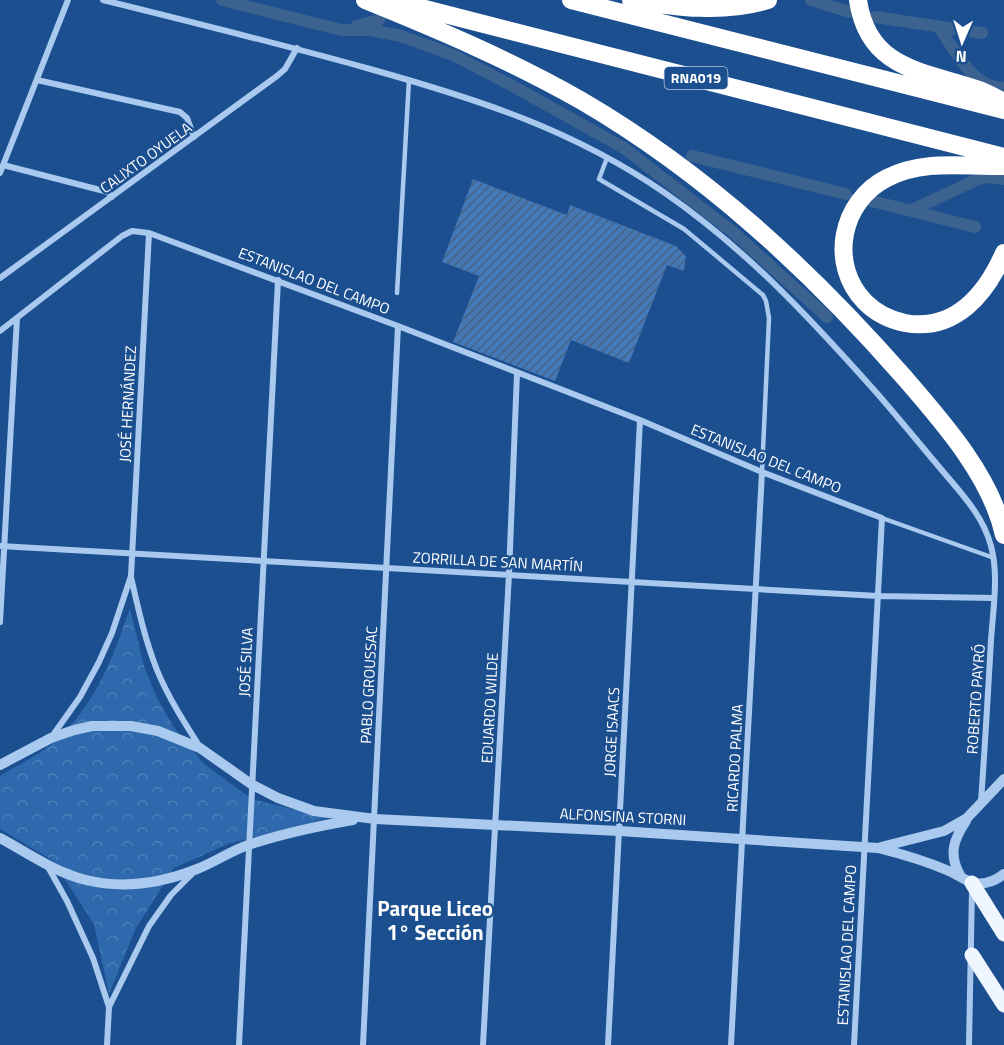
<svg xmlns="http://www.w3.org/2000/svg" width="1004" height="1045" font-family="'Titillium Web',sans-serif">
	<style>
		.forest { fill: url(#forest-crowns) }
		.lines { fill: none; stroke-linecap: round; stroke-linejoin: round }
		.canal { stroke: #3c6290; stroke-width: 12 }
		.building { fill: url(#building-hatch) }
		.service { stroke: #a9c9ee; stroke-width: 4.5 }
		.minor { stroke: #a9c9ee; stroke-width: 6 }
		.tertiary { stroke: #a9c9ee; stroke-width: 10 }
		.primary { stroke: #f0f6ff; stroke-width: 15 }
		.motorway { stroke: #fff; stroke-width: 18 }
		.labels { text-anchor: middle; stroke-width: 4.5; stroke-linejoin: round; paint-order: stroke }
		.shield { fill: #1b4f8f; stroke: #bbcadd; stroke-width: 1.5 }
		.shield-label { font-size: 14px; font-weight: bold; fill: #fff }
		.street-label { font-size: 15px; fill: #fff; stroke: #1b4f8f }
		.district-label { font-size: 21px; font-weight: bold; fill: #fff; stroke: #1b4f8f }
	</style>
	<defs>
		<pattern id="forest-crowns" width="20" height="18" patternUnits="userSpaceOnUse" patternTransform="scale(1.5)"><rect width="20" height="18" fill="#2e69ad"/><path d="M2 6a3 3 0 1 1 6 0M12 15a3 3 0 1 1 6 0" fill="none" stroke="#4d80b9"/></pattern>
		<pattern id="building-hatch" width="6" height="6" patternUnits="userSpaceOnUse" patternTransform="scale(1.5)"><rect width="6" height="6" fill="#4478b7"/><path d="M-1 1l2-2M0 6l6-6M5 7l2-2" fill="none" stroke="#486282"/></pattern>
	</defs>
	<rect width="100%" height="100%" fill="#1b4f8f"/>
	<path class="forest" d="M130 608 144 666 158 700 173 726 204 764 252 799 328 818 228 844 174 868 136 928 109 994 94 924 52 860 0 829V776C17 765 37 756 52 744 95 706 112 661 130 608Z"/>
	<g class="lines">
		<path class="canal" d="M222 0 341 30H371L401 36 453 55 509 84 624 148 733 232 827 317
			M811 0 850 12
			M875 17 982 33
			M357 26 379 20
			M939 27C950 43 967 75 985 83 991 86 998 87 1004 88
			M692 156 846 194
			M872 201 975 227
			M912 210 976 180 985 177 1004 179"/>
	</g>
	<path class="building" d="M473 179 567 215 570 205 676 246 686 256 684 271 667 265 629 363 571 340 555 381 453 342 479 276 442 262Z"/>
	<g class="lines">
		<path class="service" d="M607 158 599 179 684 229 763 295 766 301 769 318 762 472
			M397 293 409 80
			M882 518 994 558"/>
		<path class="minor" d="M103 0C192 22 281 44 370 69 477 99 572 129 665 193 747 250 809 317 875 391 897 416 918 442 940 468 960 492 983 515 991 546 999 575 993 610 991 640 988 693 985 747 981 801
			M37 80 180 112 187 118 194 137
			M3 165 108 192 112 197
			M0 173 68 0
			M0 278 277 76 285 69 297 48
			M0 331 122 236 132 231 149 233 398 326 640 420 762 472 882 518 854 1045
			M0 546 878 596 994 598
			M131 577C138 608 145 640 157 670 168 697 184 722 200 747
			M0 622 17 318
			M53 735 80 697 99 662 112 633 131 576 149 233
			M48 867 67 901 93 958 109 1007 107 1045
			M109 1007 149 926 171 895 192 874
			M239 1045 278 280
			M363 1045 398 326
			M483 1045 509 574 517 373
			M608 1045 640 420
			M731 1045 762 472
			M969 1045 972 889"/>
		<path class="tertiary" d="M0 765 51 738 74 730 92 726H131L158 731 200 748 251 784 278 798 314 811 375 819 619 831 878 848C902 854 926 861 949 871 957 874 965 881 974 883 985 885 995 881 1004 874
			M0 838C28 853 54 872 86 880 123 889 162 883 197 869 215 862 232 850 251 844 285 833 318 826 353 820
			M881 847 944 831 967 818 1004 779
			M960 875C948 854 954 839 966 821"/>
		<path class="primary" d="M972 883 1004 934
			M972 955 1004 1005"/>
		<path class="motorway" d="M365 0C439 30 512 61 582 101 705 173 809 269 903 376 942 421 991 476 1004 535
			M390 0 1004 157
			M571 0 1004 110
			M631 0C676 7 724 14 768 0
			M858 0C868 70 924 71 979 90 987 93 996 98 1004 102
			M1004 166C964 167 924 159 887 178 841 201 828 264 865 302 875 312 890 320 905 323 955 332 986 294 1004 253"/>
	</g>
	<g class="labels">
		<rect class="shield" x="664.5" y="67" width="63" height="22" rx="4.5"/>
		<g class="shield-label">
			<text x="696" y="83">RNA019</text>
		</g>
		<g class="street-label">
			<text transform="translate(146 158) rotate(-36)" y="5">CALIXTO OYUELA</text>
			<text transform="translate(314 281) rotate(21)" y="5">ESTANISLAO DEL CAMPO</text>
			<text transform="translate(128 404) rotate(-87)" y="5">JOSÉ HERNÁNDEZ</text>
			<text transform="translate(766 459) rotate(22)" y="5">ESTANISLAO DEL CAMPO</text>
			<text transform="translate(498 562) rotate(3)" y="5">ZORRILLA DE SAN MARTÍN</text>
			<text transform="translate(246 662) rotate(-87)" y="5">JOSÉ SILVA</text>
			<text transform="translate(369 685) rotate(-87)" y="5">PABLO GROUSSAC</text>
			<text transform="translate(976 699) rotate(-86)" y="5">ROBERTO PAYRÓ</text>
			<text transform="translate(490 708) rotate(-87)" y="5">EDUARDO WILDE</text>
			<text transform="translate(612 732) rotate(-87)" y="5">JORGE ISAACS</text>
			<text transform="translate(735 758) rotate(-87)" y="5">RICARDO PALMA</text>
			<text transform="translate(623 817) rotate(3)" y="5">ALFONSINA STORNI</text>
			<text transform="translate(847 945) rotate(-87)" y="5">ESTANISLAO DEL CAMPO</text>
		</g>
		<g class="district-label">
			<text x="435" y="916">Parque Liceo<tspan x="435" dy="24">1° Sección</tspan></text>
		</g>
	</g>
	<g transform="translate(962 42) rotate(183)" stroke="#1b4f8f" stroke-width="4.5" paint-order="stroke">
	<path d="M0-4.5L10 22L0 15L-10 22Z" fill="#ffffff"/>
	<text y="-9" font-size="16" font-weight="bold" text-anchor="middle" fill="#ffffff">N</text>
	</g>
</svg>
